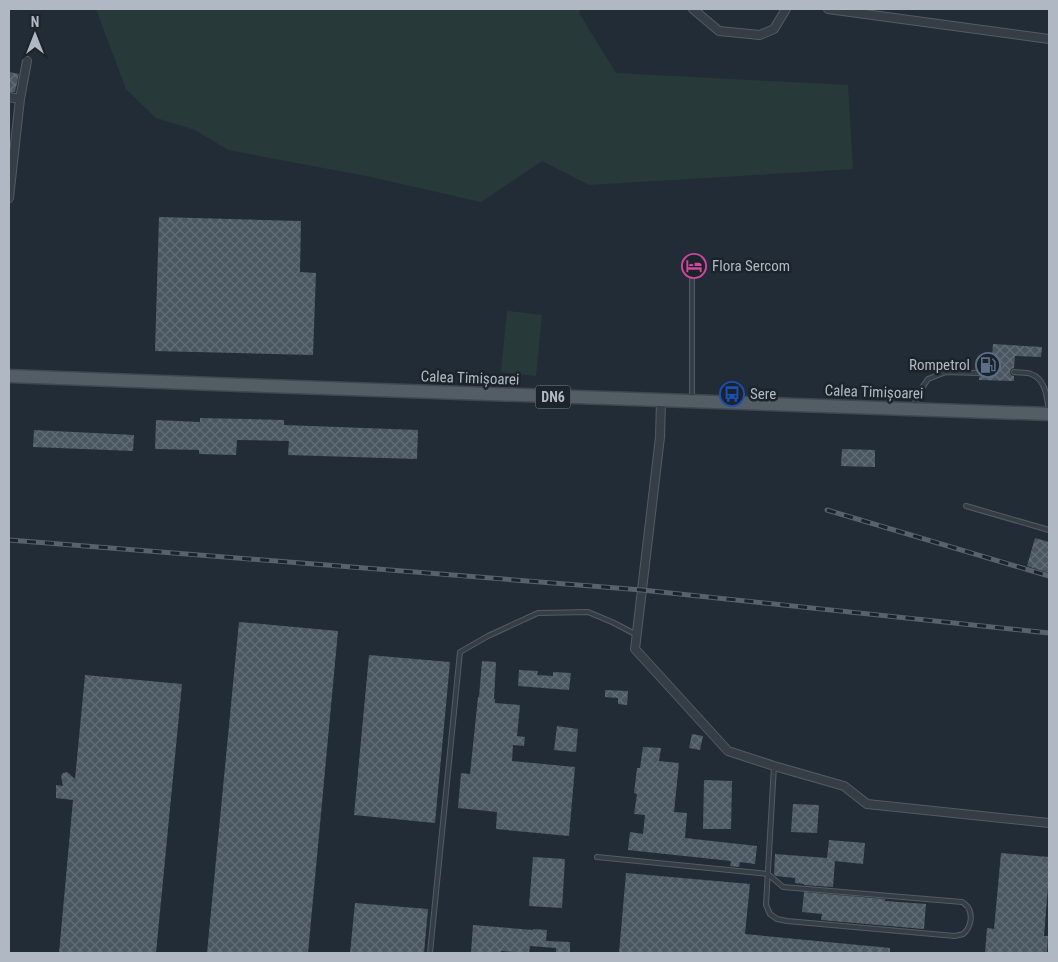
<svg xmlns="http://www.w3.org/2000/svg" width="1058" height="962" font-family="'Roboto Condensed',sans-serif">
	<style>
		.green { fill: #273a39 }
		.building { fill: url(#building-cross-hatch) }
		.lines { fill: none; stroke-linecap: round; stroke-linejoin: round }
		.lane-casing { stroke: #535c64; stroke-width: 6 }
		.street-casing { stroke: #535c64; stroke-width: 10 }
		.primary-casing { stroke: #3f4750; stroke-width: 15 }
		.lane { stroke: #353e46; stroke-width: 4 }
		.street { stroke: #353e46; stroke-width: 8 }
		.primary { stroke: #535d66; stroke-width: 12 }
		.rail-casing { stroke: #58626d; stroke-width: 5 }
		.rail { stroke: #1b232b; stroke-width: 3; stroke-dasharray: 9; stroke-linecap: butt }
		.labels { text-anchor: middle; stroke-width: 5; stroke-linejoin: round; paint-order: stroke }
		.shield { fill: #1b232b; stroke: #838c95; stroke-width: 1 }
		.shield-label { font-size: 14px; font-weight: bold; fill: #b0b9c3 }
		.poi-label { font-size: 15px; fill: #b0b9c3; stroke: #1b232b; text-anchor: start }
		.street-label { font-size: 15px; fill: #b0b9c3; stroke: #1b232b }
	</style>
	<defs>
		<pattern id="building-cross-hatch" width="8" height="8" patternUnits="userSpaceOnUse" patternTransform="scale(1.25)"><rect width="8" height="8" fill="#4a5761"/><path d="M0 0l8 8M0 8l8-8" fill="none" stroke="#626d76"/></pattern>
	</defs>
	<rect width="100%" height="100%" fill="#222c36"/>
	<path class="green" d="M96 9H580L579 13 616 73 848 85 853 169 589 185 542 161 481 202 366 176 228 150 195 130 156 118 126 89Z
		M507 311 542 315 536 376 501 372Z"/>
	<path class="building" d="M9 72 19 74 15 92H9Z
		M159 217 301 221 300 272 316 273 313 355 155 351Z
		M993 344 1042 347 1041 357 1015 356 1014 368 1011 369 1010 372 1011 375 1014 376V381L979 380V377L983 374 982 371 979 369 980 358H992Z
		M200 418 284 420V425L418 430 417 459 288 455 289 441 237 440 236 455 199 454V450L155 449 156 420 200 422Z
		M34 430 134 435 133 451 33 447Z
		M842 449 875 450V467L841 466Z
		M1035 538 1049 542V573L1027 566Z
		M239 622 338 631 308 953H207Z
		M369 655 450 662 435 823 354 815Z
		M482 661 496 662 494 699H495V703L520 705 517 736 525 737 524 746 513 745 512 761 575 767 569 836 496 829 497 812 458 808 461 773 470 774 478 697H479Z
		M519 670 538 671 537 675 553 676V672L571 673 569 690 518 686Z
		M85 675 182 684 156 953H59L73 800 56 798V785L63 786 61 776 63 773 67 772 75 779Z
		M605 690 628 691 627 705 618 704V698L605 697Z
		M557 726 578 729 576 752 554 750Z
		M692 734 703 736 700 750 689 748Z
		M643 747 661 748 659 761 679 763 674 812 687 813 685 838 757 846 755 864 740 862 739 867 730 866 731 861 628 850 630 832 643 834 645 815 634 814 637 794 634 793 637 768H640Z
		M704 780 732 781 731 829H703Z
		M793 804 819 805 817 833 791 832Z
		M829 840 865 843 863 864 835 861 833 887 804 885V884L795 883V878L776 876 774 874 775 854 827 858Z
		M1001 853 1049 857V875L1044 936H1048L1047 953H985L987 928 994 929Z
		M533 857 565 859 562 908 529 906Z
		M626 873 750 884 745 934 890 948V953H619Z
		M804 892 885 899V901L926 904 924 929 821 920 822 914 802 912Z
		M355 903 428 909 424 953H350Z
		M473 925 533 930V929L547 930 546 941 570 942V953H556V948L530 946 529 953 501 951V953H471Z"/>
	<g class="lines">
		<defs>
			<path id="lane" d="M1014 372C1019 373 1026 372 1031 374 1046 379 1047 398 1049 412
				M692 399V274
				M915 408 916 397 928 379 946 372 979 373
				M966 506 1049 530
				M597 857 768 874 783 887 962 902C963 902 968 907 968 907 973 915 971 928 963 934 961 935 958 935 955 936L787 921 777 919 770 914 766 905 774 766
				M430 953 460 652 488 636 538 613 588 612 612 622 637 635"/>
			<path id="street" d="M693 9 719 31 760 35 774 29 786 9
				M828 9 1049 39
				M9 97 20 99
				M9 198 20 99 27 61
				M661 401 660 437 635 649 728 751 774 766 844 786 867 804 1049 823"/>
			<path id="primary" d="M9 376 240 385 1049 414"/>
		</defs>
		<use href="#lane" class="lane-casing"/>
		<use href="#street" class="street-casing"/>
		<use href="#primary" class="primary-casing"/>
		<use href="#lane" class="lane"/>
		<use href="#street" class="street"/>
		<use href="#primary" class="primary"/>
		<defs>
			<path id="rail" d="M827 510 1049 576
				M9 540 642 590 1049 633"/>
		</defs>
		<use href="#rail" class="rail-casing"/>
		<use href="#rail" class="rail"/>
	</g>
	<defs>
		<symbol id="hotel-ring" viewBox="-11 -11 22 22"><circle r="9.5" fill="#1b232b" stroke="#d1479c" stroke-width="1.5"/><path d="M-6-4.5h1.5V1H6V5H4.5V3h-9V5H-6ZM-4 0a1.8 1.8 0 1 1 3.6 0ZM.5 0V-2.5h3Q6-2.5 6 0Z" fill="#d1479c"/></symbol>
		<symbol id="fuel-ring" viewBox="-11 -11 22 22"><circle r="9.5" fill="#1b232b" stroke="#5c6f8a" stroke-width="1.5"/><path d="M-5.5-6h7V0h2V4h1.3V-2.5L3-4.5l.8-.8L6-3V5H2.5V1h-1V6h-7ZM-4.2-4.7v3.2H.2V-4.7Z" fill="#5c6f8a"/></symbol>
		<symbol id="bus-ring" viewBox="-11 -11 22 22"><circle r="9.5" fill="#1b232b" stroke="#1a4fb4" stroke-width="1.5"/><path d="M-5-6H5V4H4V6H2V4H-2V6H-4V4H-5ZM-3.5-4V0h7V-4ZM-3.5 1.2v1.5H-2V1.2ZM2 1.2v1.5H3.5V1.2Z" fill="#1a4fb4"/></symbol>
	</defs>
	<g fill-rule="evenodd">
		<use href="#hotel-ring" x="680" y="252" width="28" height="28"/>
		<use href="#fuel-ring" x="974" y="351" width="28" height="28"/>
		<use href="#bus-ring" x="718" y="380" width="28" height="28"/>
	</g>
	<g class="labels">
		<rect class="shield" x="535.5" y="385.5" width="35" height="23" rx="4"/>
		<g class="shield-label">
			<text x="553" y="402">DN6</text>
		</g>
		<g class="poi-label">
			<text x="712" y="271">Flora Sercom</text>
			<text x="970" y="370" text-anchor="end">Rompetrol</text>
			<text x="750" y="399">Sere</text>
		</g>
		<g class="street-label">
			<text transform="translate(470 378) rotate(2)" y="5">Calea Timișoarei</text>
			<text transform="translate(874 392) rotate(2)" y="5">Calea Timișoarei</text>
		</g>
	</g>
	<rect width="1058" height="962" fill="none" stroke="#b0b9c3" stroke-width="20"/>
	<g transform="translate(35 35)" stroke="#1b232b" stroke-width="4" paint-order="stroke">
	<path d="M0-4L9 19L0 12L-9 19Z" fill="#b0b9c3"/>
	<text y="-8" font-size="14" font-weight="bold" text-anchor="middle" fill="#b0b9c3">N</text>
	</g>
</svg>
